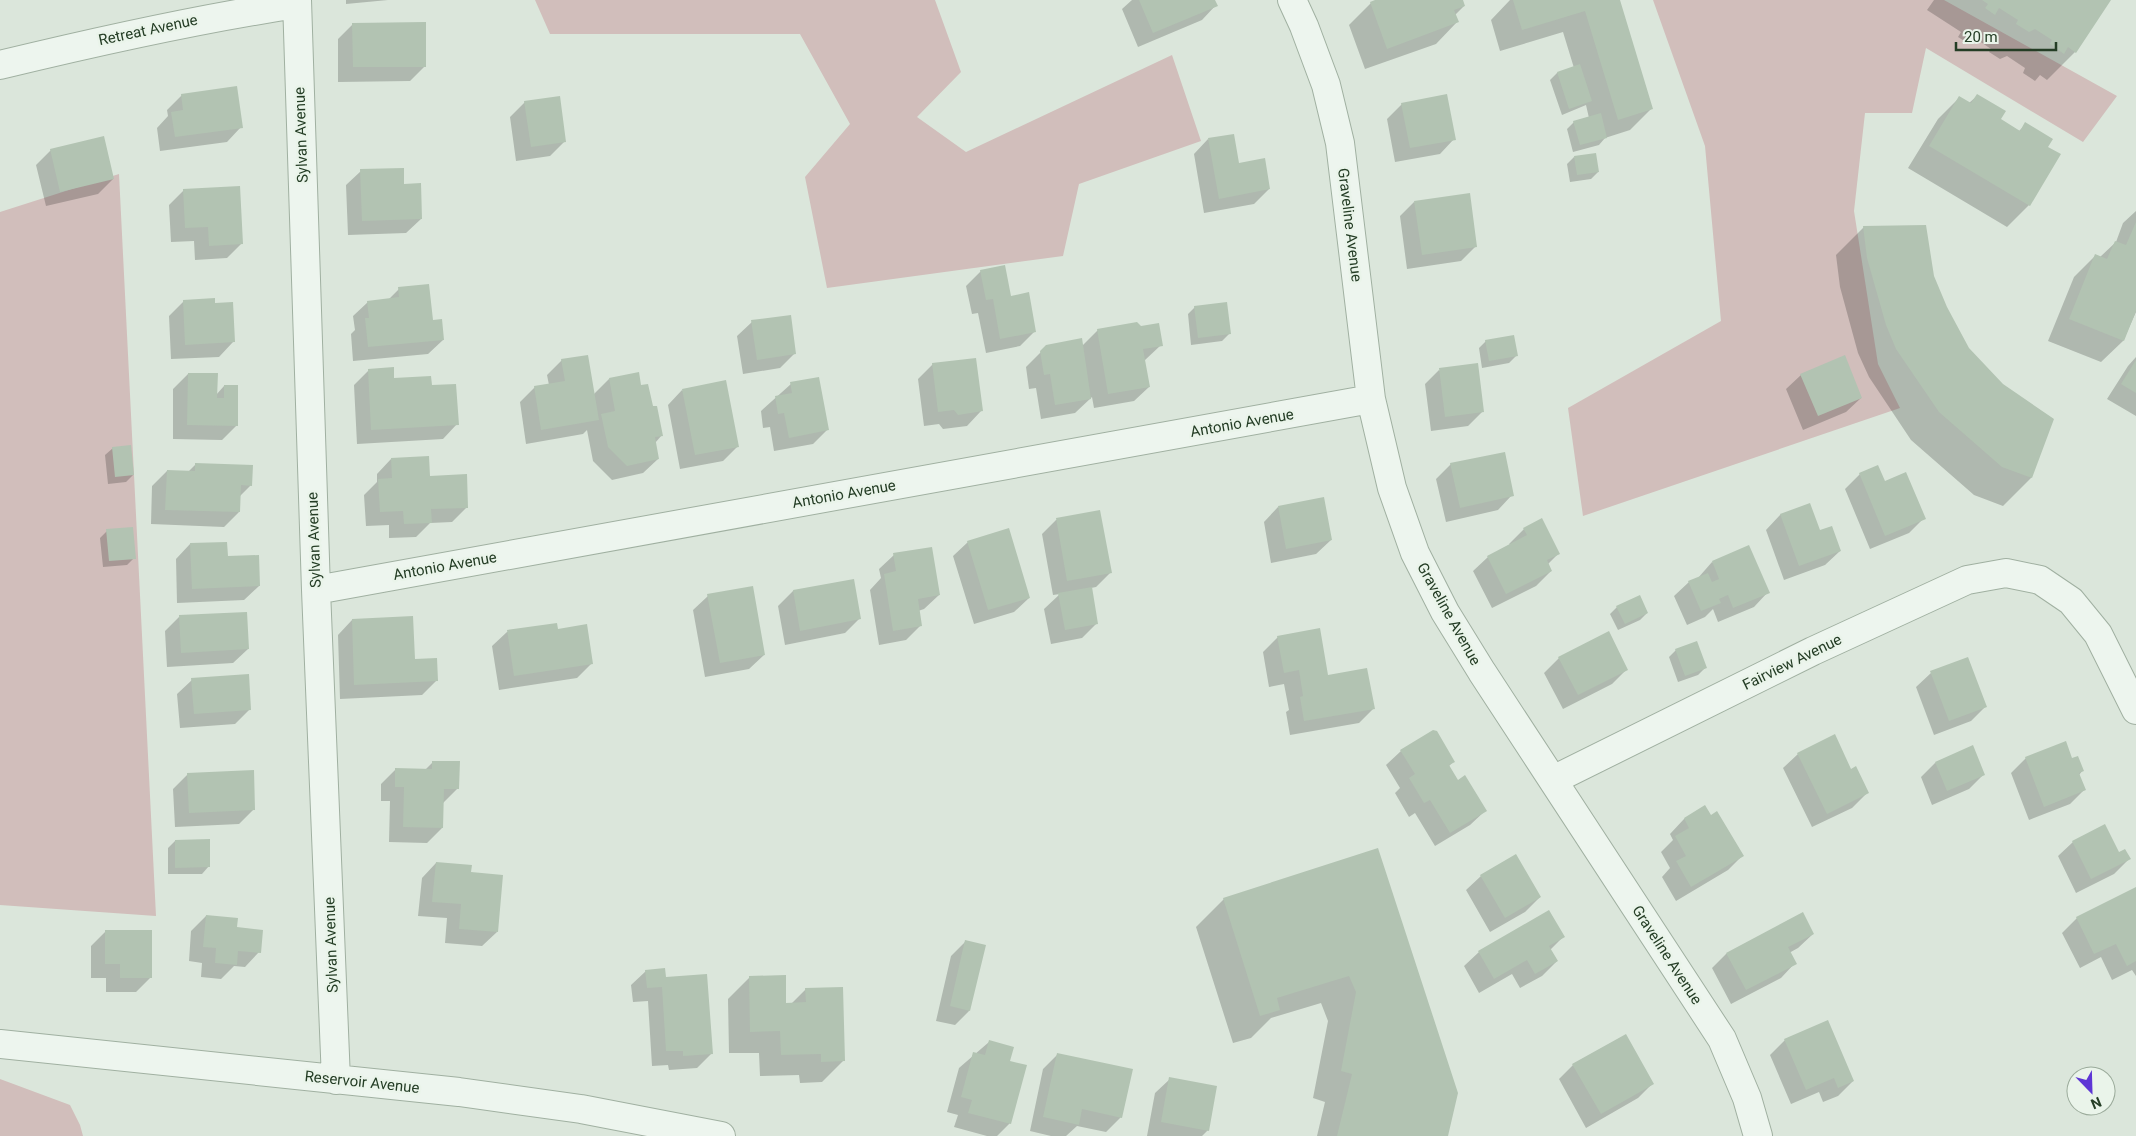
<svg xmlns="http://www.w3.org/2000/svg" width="2136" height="1136" font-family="Roboto,sans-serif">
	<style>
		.green { fill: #d1bebb }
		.shadow { fill: #0003 }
		.building { fill: #b2c3b2 }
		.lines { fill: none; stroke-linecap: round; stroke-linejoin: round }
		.minor-casing { stroke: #a0b0a1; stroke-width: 30 }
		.minor { stroke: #edf5ee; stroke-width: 28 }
		.labels { text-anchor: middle; stroke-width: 5; stroke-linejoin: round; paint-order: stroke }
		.street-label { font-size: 15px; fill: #243d25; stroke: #eaf4ea }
	</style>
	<rect width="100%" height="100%" fill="#dbe6db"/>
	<path class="green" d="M535 0H935L961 72 917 117 966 152 1172 55 1201 141 1079 184 1063 256 827 288 805 177 850 124 800 34H550Z
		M1653 0H1944L2117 96 2083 142 1926 48 1912 113H1865L1854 211 1878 364 1900 408 1583 516 1568 408 1721 321 1705 146Z
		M119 174 156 916 0 905V212Z
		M0 1079 70 1105 80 1125 83 1136H0Z"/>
	<path class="shadow" d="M346 0H388L346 4Z
		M1132 0H1214L1216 5 1202 20 1138 47 1122 9Z
		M1379 0H1461L1464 6 1455 15 1457 22 1436 44 1365 69 1349 25 1371 3Z
		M1510 0H1619L1652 108 1630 130 1605 138 1599 145 1573 152 1567 129 1574 122 1589 118 1586 105 1562 115 1550 80 1557 73 1574 68 1563 32 1500 51 1491 20Z
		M1934 0H2110L2075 52 2047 80 2040 75 2035 81 2023 73 2025 68 2007 56 2000 59 1989 52 1991 49 1972 36 1966 42 1958 37 1961 32 1927 10Z
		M353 24 425 66 410 81 338 82V39Z
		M182 95 241 127 227 142 160 151 157 128 168 116 167 110Z
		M1977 96 1999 119 2019 131 2026 124 2047 147 2029 205 2007 227 1908 168 1938 119 1959 98 1969 103Z
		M525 102 565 141 550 156 516 161 510 117Z
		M1402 104 1454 139 1440 154 1395 162 1387 119Z
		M1208 139 1269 189 1254 204 1204 213 1194 154Z
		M51 150 113 179 98 194 46 206 36 165Z
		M1574 157 1598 172 1591 179 1570 182 1567 164Z
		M361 171 403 185 421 219 406 233 348 235 346 185Z
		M184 190 242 243 227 258 195 260 194 241 171 242 169 205Z
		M1414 202 1476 246 1461 261 1407 269 1400 216Z
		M2136 211V312L2123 341 2101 362 2048 341 2074 277 2096 255 2100 257 2116 242 2123 223Z
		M1864 227 1933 276 1946 308 1968 349 2002 385 2053 419 2031 478 2003 506 1974 495 1911 440 1869 377 1858 353 1840 287 1836 255Z
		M981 271 1010 297 1035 331 1020 346 986 353 978 313 972 314 966 286Z
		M399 289 431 321 443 340 428 354 353 361 351 334 355 330 353 316 368 302 388 300Z
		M184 301 214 304 233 342 219 357 171 359 169 316Z
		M1195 307 1229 334 1222 341 1191 345 1188 314Z
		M752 322 795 353 780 368 743 374 737 336Z
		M1098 330 1161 345 1144 361 1149 387 1134 401 1094 408 1092 397 1075 413 1041 419 1036 388 1029 389 1026 367 1047 346H1082Z
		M1486 341 1516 356 1509 363 1482 368 1479 348Z
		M2136 357V416L2107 399 2128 366Z
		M562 360 593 395 609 379 640 387 652 408 662 435 655 443 658 459 643 473 612 480 593 461 587 430 583 434 526 444 520 402 535 387 549 385 547 375Z
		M933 364 981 411 967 426 943 429 939 424 924 426 918 379Z
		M369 370 393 379 431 386 457 424 443 439 357 444 354 385Z
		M1439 370 1483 411 1468 426 1431 431 1425 384Z
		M188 374 216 395 224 386 237 425 222 440 173 439V389Z
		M1801 375 1861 398 1846 412 1803 430 1786 389Z
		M791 384 827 430 813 444 774 451 770 427 763 428 761 411Z
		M682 390 738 446 723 461 680 469 668 405Z
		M113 448 133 475 126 482 108 484 105 455Z
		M391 459 428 477 467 507 452 522 430 523 416 537 389 538V525L366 526 364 495 377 482V474Z
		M196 464 251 485 239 497V512L224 527 151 524 152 486 167 471 188 472Z
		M1451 464 1512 495 1498 510 1446 522 1436 479Z
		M1860 474 1924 518 1909 533 1870 549 1845 489Z
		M1809 505 1820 532 1840 551 1825 565 1784 580 1766 530 1780 515Z
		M1278 507 1331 540 1316 554 1271 563 1264 522Z
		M1099 512 1110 573 1096 587 1091 588 1097 623 1082 638 1051 644 1044 609 1060 594 1053 595 1042 534 1056 520Z
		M1541 520 1558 554 1548 564 1551 571 1536 586 1492 608 1473 571 1488 557 1510 545 1509 544 1524 529Z
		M107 531 134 558 127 565 103 567 100 538Z
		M968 542 1029 598 1014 612 974 624 953 556Z
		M190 544 226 557 259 586 244 600 177 603 176 559Z
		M894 555 939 595 924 609 918 611 921 625 906 640 879 645 870 590 881 578 879 569Z
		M1712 562 1768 592 1754 607 1718 622 1713 609 1705 617 1687 625 1674 596 1689 582 1698 578Z
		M853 581 859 619 845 633 785 645 778 606 793 591Z
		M708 596 764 655 749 669 705 677 693 610Z
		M1617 607 1647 613 1640 620 1618 630 1610 614Z
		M179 617 248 649 233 663 167 667 165 631Z
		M352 620 413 660 437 680 422 695 340 699 338 635Z
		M556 624 557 630 592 663 577 678 499 690 492 646 507 632Z
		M1278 637 1327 677 1373 709 1359 723 1290 735 1286 712 1289 710 1284 684 1269 687 1263 652Z
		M1676 650 1705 668 1698 675 1678 682 1669 657Z
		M1559 658 1626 670 1612 684 1563 709 1544 673Z
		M1931 673 1986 706 1971 721 1934 735 1916 687Z
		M192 680 250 709 235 724 180 728 177 694Z
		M1401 751 1453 762 1448 767 1458 782 1485 811 1470 825 1435 846 1415 813 1409 817 1395 793 1400 788 1386 765Z
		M1798 754 1851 770 1867 793 1852 808 1812 827 1783 768Z
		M2026 758 2071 759 2083 770 2079 775 2084 790 2070 804 2029 820 2011 773Z
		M433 762 458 788 443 803 442 828 427 843 389 842 390 801H381V784L396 769 425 770Z
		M1935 763 1984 774 1969 789 1932 805 1921 777Z
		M188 774 254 809 239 824 175 827 173 789Z
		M1705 807 1710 817 1742 856 1728 870 1676 901 1662 877 1670 868 1661 852 1673 840 1670 834 1684 819Z
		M175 841 209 866 202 874H168V848Z
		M2073 842 2119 854 2129 859 2114 874 2076 893 2058 856Z
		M1377 850 1447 1136H1317L1325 1102 1313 1098 1328 1021 1321 1003 1271 1018 1251 1038 1233 1043 1196 927 1224 899Z
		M436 863 497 932 482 946 445 943 447 918 418 916 422 878Z
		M1481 876 1540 897 1525 912 1490 932 1466 890Z
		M2136 889V976L2132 970 2112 980 2101 957 2080 968 2062 933 2077 918Z
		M206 916 235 928 259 952 245 967 234 966 221 979 201 977 202 963 189 961 191 931Z
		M106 931 151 977 136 992H106V978H91V946Z
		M1813 934 1798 948 1789 953 1795 963 1781 978 1731 1004 1712 968 1726 954Z
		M1563 937 1550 950 1557 961 1542 976 1520 988 1512 974 1479 993 1464 966 1479 952Z
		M965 942 969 1011 955 1025 936 1021 951 956Z
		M646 971 665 978 712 1053 697 1068 669 1070 668 1065 652 1066 648 1001 633 1002 631 985Z
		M749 978 785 1004H791L806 989 844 1060 822 1082 800 1083 799 1075 760 1076 759 1053H729L728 999Z
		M1785 1040 1853 1081 1838 1096 1823 1102 1819 1092 1791 1104 1770 1055Z
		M989 1042 1010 1123 997 1136H987L954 1127 958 1115 947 1112 959 1068Z
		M1058 1054 1121 1117 1106 1132 1077 1126 1066 1136H1051L1030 1131 1043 1069Z
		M1573 1065 1652 1084 1638 1098 1586 1128 1559 1079Z
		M1170 1079 1208 1130 1202 1136H1147L1155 1093Z"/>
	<path class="building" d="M1139 0H1215L1218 6 1153 33Z
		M1375 0H1463L1465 6 1454 10 1459 22 1387 49 1370 2Z
		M1513 0H1620L1653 109 1618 120 1585 11 1522 30Z
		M1982 0H2111L2076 53 2068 47 2064 54 2050 44 2052 40 2035 29 2029 32 2016 24 2018 20 1999 8 1995 15 1985 8 1988 4Z
		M426 22V67H353L352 23Z
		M1580 64 1592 101 1569 109 1557 72Z
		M237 86 243 128 175 137 171 112 183 110 181 94Z
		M1447 94 1456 140 1410 148 1401 103Z
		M1977 94 2006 111 2001 119 2020 131 2025 122 2053 139 2048 147 2061 154 2030 206 1929 146 1959 96 1971 103Z
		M560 96 566 142 531 147 524 101Z
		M1601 113 1607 138 1580 145 1573 121Z
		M1234 134 1239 163 1265 158 1270 189 1219 199 1208 138Z
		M104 136 114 179 60 192 50 149Z
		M1596 153 1599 172 1577 175 1574 156Z
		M404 168V184L421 183 422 219 362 221 360 169Z
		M240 186 243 244 209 246 208 227 185 228 183 189Z
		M1470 193 1477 247 1422 255 1414 201Z
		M2136 222V311L2124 341 2069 319 2095 254 2107 259 2115 241 2126 245Z
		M1926 225 1934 276 1947 307 1969 348 2003 384 2054 419 2032 478 2002 467 1939 412 1896 349 1886 325 1867 258 1863 226Z
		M1005 265 1011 296 1029 292 1036 332 1000 339 993 299 986 300 980 270Z
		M429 284 433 320 442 319 444 340 368 347 365 318H369L367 301 399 297 398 287Z
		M215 298V303L233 302 235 342 185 345 183 300Z
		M1227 302 1231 334 1198 338 1194 306Z
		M791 315 796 354 757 360 751 320Z
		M1137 322 1141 326 1159 323 1163 346 1143 349 1150 387 1108 394 1097 329Z
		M1514 335 1518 356 1489 361 1485 340Z
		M1082 338 1091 399 1055 405 1050 374 1044 375 1040 351 1046 345Z
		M588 355 599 420 541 430 534 386 565 381 561 359Z
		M1845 355 1862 398 1818 416 1800 374Z
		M976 358 983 411 958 415 954 410 938 412 932 363Z
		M2136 360V393L2121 384Z
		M1478 363 1484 412 1445 417 1439 368Z
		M394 367V378L431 376 432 385 456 384 459 425 371 430 368 369Z
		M639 372 641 385 648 384 653 406H657L663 436 655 437 659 459 627 466 608 447 601 414 615 411 609 378Z
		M188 373H218L217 398H224V385H238V426L187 425Z
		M819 377 829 430 789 438 784 413 778 414 775 396 792 393 790 382Z
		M726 380 739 447 695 455 682 389Z
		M131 445 134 475 115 477 112 447Z
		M1505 452 1514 496 1460 508 1450 463Z
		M429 456 430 476 467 474 468 508 431 509 432 523 404 524 403 511 380 512 378 479 392 478 391 458Z
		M195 463 253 465 252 486 241 485 240 512 165 510 167 470 195 471Z
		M1878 465 1885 481 1906 472 1926 519 1885 536 1859 473Z
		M1324 497 1332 540 1286 549 1278 506Z
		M1810 503 1820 530 1832 526 1841 551 1799 566 1780 514Z
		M1100 510 1112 573 1067 581 1056 518Z
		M1542 518 1560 554 1547 560 1552 571 1506 594 1487 556 1527 535 1523 528Z
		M133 527 136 559 109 561 106 529Z
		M1009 528 1030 598 988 610 967 541Z
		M227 542 228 556 259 555 260 586 192 589 190 543Z
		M1749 545 1770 593 1733 608 1728 595 1719 599 1721 603 1701 611 1688 581 1708 573 1712 582 1719 579 1712 561Z
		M932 547 940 595 918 599 922 626 893 631 884 574 896 571 893 553Z
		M854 579 861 619 800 631 793 590Z
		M753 586 765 655 720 663 707 594Z
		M1092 587 1098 624 1065 630 1058 593Z
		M1640 595 1648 613 1625 624 1616 606Z
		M247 612 249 649 181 653 179 615Z
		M413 616 415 659 437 658 438 681 354 685 352 619Z
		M557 623 558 629 587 624 593 664 514 676 507 630Z
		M1320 628 1328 675 1367 668 1375 709 1304 721 1300 697 1303 696 1299 670 1284 673 1277 636Z
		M1609 631 1628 670 1578 695 1558 657Z
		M1697 641 1707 668 1685 676 1675 649Z
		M1968 657 1987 707 1949 721 1930 671Z
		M249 674 251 710 194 714 191 678Z
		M1433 730 1437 731 1455 762 1449 765 1458 780 1465 775 1487 811 1450 833 1430 800 1424 803 1409 778 1415 774 1400 750Z
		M1835 734 1851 769 1856 766 1869 793 1827 814 1797 753Z
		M2066 741 2072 758 2078 756 2084 771 2079 773 2086 790 2044 807 2025 757Z
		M1973 745 1985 775 1947 791 1935 762Z
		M432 761H460L459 789H444L443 828 403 827 404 787H395V768L432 769Z
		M254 770 255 810 189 813 187 773Z
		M1705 805 1711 815 1717 811 1744 856 1691 887 1676 861 1686 856 1675 836 1689 828 1684 818Z
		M2105 824 2119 852 2125 849 2131 859 2091 879 2072 841Z
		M210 839V867L175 868V840Z
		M1378 848 1458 1093 1448 1136H1337L1352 1074 1341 1071 1356 992 1349 976 1277 998 1280 1010 1260 1016 1223 898Z
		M1516 854 1541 897 1505 918 1480 875Z
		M436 862 472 865 471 872 503 875 498 932 459 929 461 904 432 902Z
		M2136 887V961L2127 966 2116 944 2094 954 2076 917Z
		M1549 910 1565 937 1549 946 1558 961 1535 974 1527 960 1494 979 1478 951Z
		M1803 912 1814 934 1788 947 1797 964 1746 990 1726 953Z
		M206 915 238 918 237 927 263 930 261 953 238 951 237 965 215 963 216 948 203 947Z
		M105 930H152V978H120V964H105Z
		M965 940 986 945 970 1011 950 1006Z
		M665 968 666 977 707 974 713 1054 683 1056V1051H666L662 987 647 988 645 970Z
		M786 975V1003L806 1002 805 988 843 987 845 1061 821 1062V1054L781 1055 780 1031 750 1032 749 976Z
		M1828 1020 1854 1081 1838 1088 1834 1078 1806 1090 1784 1039Z
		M1626 1034 1654 1084 1601 1114 1572 1064Z
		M989 1040 1014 1047 1010 1061 1027 1065 1011 1124 968 1113 972 1100 961 1097 973 1052 985 1055Z
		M1057 1053 1133 1069 1122 1118 1082 1109 1079 1125 1043 1117Z
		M1169 1077 1217 1086 1209 1131 1161 1122Z"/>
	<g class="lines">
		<defs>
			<path id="minor" d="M297 0 316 590 336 1080
				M1292 0 1304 26 1326 85 1340 143 1371 399 1392 488 1415 553 1445 612 1482 672 1722 1039 1747 1098 1758 1136
				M0 65C99 41 197 19 297 4
				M316 590 1371 399
				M1553 780 1813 651 1967 580 2006 573 2040 580 2071 601 2098 634 2136 710
				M0 1044 459 1092 581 1109 721 1136"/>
		</defs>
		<use href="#minor" class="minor-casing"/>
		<use href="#minor" class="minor"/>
	</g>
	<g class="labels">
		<g class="street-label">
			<text transform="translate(148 30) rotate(-12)" y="5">Retreat Avenue</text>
			<text transform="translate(301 135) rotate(-92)" y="5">Sylvan Avenue</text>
			<text transform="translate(1350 225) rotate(83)" y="5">Graveline Avenue</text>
			<text transform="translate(1242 423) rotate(-10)" y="5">Antonio Avenue</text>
			<text transform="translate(844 494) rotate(-10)" y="5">Antonio Avenue</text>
			<text transform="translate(314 540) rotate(-92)" y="5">Sylvan Avenue</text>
			<text transform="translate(445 566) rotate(-10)" y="5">Antonio Avenue</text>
			<text transform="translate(1449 614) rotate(61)" y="5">Graveline Avenue</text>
			<text transform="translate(1792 662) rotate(-26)" y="5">Fairview Avenue</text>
			<text transform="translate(331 945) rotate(-92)" y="5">Sylvan Avenue</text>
			<text transform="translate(1667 955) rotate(57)" y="5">Graveline Avenue</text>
			<text transform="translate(362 1082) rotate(6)" y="5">Reservoir Avenue</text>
		</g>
	</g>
	<g transform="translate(2091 1091) rotate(157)"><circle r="24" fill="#eaf4ea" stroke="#9bab9b"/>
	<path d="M0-4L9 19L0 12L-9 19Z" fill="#5e36d5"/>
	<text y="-8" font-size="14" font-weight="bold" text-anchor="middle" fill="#243d25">N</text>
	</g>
	<path d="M1956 42v8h100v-8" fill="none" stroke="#243d25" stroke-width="2.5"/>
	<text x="1964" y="42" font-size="15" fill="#243d25" stroke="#eaf4ea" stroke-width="4" paint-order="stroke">20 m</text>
</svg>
